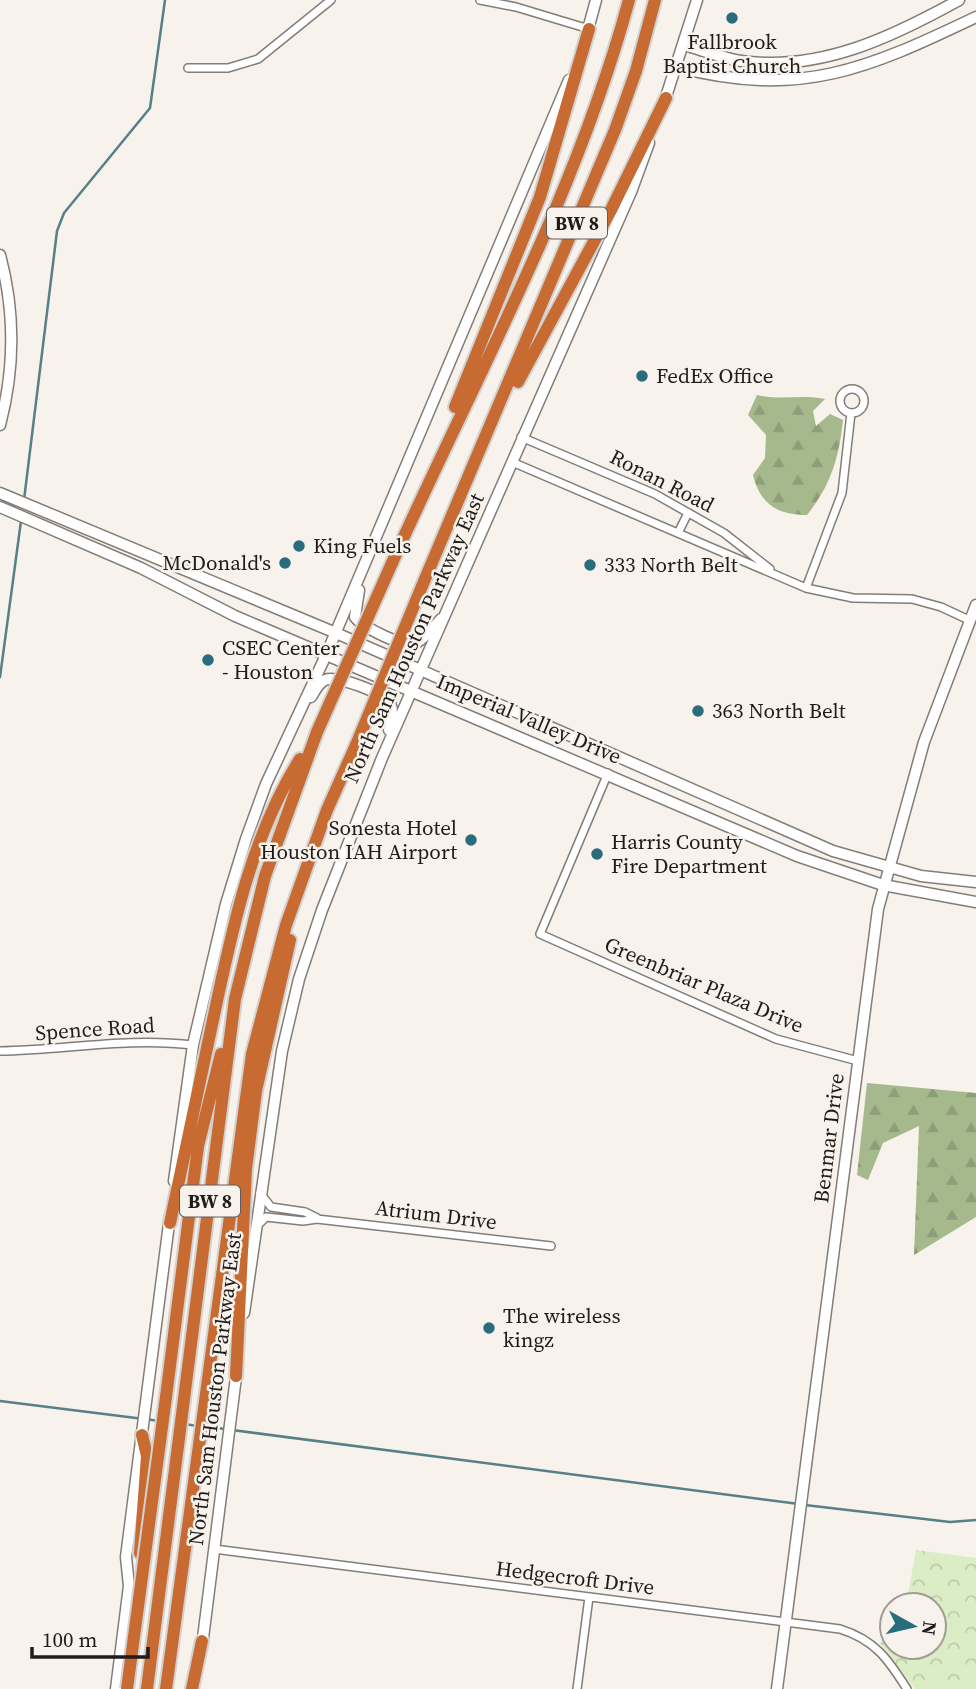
<svg xmlns="http://www.w3.org/2000/svg" width="976" height="1689" font-family="'Source Serif 4',serif">
	<style>
		.forest { fill: url(#forest-firs) }
		.park { fill: url(#park-crowns) }
		.lines { fill: none; stroke-linecap: round; stroke-linejoin: round }
		.stream { stroke: #567f88; stroke-width: 2.5 }
		.street-casing { stroke: #837d78; stroke-width: 10 }
		.secondary-casing { stroke: #837d78; stroke-width: 13 }
		.highway-casing { stroke: #d2d2d1; stroke-width: 16 }
		.street { stroke: #fff; stroke-width: 7 }
		.secondary { stroke: #fff; stroke-width: 10 }
		.highway { stroke: #c86b32; stroke-width: 12 }
		.highway-bridge-casing { stroke: #d2d2d1; stroke-width: 16; stroke-linecap: butt }
		.highway-bridge { stroke: #c86b32; stroke-width: 12 }
		.poi-dot { fill: #296c7e; stroke: #f8f2ec; stroke-width: 2.5 }
		.labels { text-anchor: middle; stroke-width: 5; stroke-linejoin: round; paint-order: stroke }
		.shield { fill: #f8f2ec; stroke: #605c5a; stroke-width: 2 }
		.shield-label { font-size: 19px; font-weight: bold; fill: #1f1c1b }
		.poi-label { font-size: 21px; fill: #1f1c1b; stroke: #f8f2ec; text-anchor: start }
		.street-label { font-size: 21px; fill: #1f1c1b; stroke: #f8f2ec }
	</style>
	<defs>
		<pattern id="forest-firs" width="22" height="20" patternUnits="userSpaceOnUse" patternTransform="scale(1.75)"><rect width="22" height="20" fill="#a6b98c"/><path d="M5 1l3.5 6h-7zM16 11l3.5 6h-7z" fill="#8e9e78"/></pattern>
		<pattern id="park-crowns" width="20" height="18" patternUnits="userSpaceOnUse" patternTransform="scale(1.75)"><rect width="20" height="18" fill="#dbedc4"/><path d="M2 6a3 3 0 1 1 6 0M12 15a3 3 0 1 1 6 0" fill="none" stroke="#bccba8"/></pattern>
	</defs>
	<rect width="100%" height="100%" fill="#f8f2ec"/>
	<path class="forest" d="M757 395C782 401 800 394 825 399L813 411 816 426 830 414 843 420C839 458 831 485 807 515 777 515 760 504 753 475L765 458 766 435 748 415Z
		M867 1083 976 1093V1217L914 1255 919 1126 883 1143 868 1180 857 1175Z"/>
	<path class="park" d="M916 1550 976 1558V1689H915L880 1643 892 1628V1647H934V1605H906Z"/>
	<g class="lines">
		<path class="stream" d="M24 500 57 231 64 213 150 108 165 0
			M0 677 21 521
			M0 1401 160 1421
			M184 1424 198 1426
			M205 1427 226 1429
			M232 1430 799 1504
			M805 1505 950 1522 976 1520"/>
		<defs>
			<path id="street" d="M480 0 516 7 589 29
				M188 68H228L258 59 331 0
				M840 401a12 12 0 1 1 24 0a12 12 0 1 1-24 0Z
				M521 437 655 494 724 533 770 569
				M512 462 806 588 853 598 912 599 941 607 969 620
				M678 533 688 513
				M806 588 842 493 851 413
				M608 773 540 934 776 1039 858 1061
				M0 1051C65 1050 128 1037 193 1045
				M260 1193 271 1207 305 1212 317 1218
				M257 1226 266 1217 303 1221 317 1219 551 1246
				M214 1549 840 1629C875 1640 888 1659 907 1689
				M577 1689 589 1597"/>
			<path id="secondary" d="M587 33 596 0
				M684 45C702 50 722 58 741 61 820 72 892 37 959 0
				M677 67C800 99 867 69 976 17
				M664 103 697 0
				M0 255C15 311 15 368 0 425
				M0 493 336 633 833 851 921 876 976 882
				M0 507 141 568 235 616 797 856 883 885 976 902
				M359 590 355 617C362 627 405 649 416 643 425 638 434 627 441 619
				M311 697C315 691 318 683 325 680 337 675 384 693 390 703 394 712 391 721 389 730
				M174 1181 193 1045 226 904 246 839 266 784 327 653 569 80
				M244 1313 282 1051 299 979 322 910 382 758 631 192 649 143
				M202 1646 237 1369
				M116 1689 129 1586 126 1557 170 1216
				M777 1689 878 909 924 742 976 605"/>
			<path id="highway" d="M518 382 611 210 666 98
				M455 407 540 197 589 29
				M392 563C475 378 576 196 629 0
				M425 579 615 130 636 71 655 0
				M170 1223C185 1154 199 1084 214 1015 233 926 251 837 300 759
				M236 1376 246 1169 256 1091 290 940
				M166 1397 198 1146 221 1054
				M140 1553 147 1456 142 1435
				M147 1689 235 999 265 876 317 732
				M166 1689 252 1054 286 925 327 810 356 745
				M192 1689 202 1641"/>
		</defs>
		<use href="#street" class="street-casing"/>
		<use href="#secondary" class="secondary-casing"/>
		<use href="#highway" class="highway-casing"/>
		<use href="#street" class="street"/>
		<use href="#secondary" class="secondary"/>
		<use href="#highway" class="highway"/>
		<defs>
			<path id="highway-bridge" d="M317 732 392 563
				M356 745 425 579
				M127 1689 166 1397"/>
		</defs>
		<use href="#highway-bridge" class="highway-bridge-casing"/>
		<use href="#highway-bridge" class="highway-bridge"/>
	</g>
	<g class="poi-dot">
		<circle cx="732" cy="18" r="7"/>
		<circle cx="642" cy="376" r="7"/>
		<circle cx="299" cy="546" r="7"/>
		<circle cx="285" cy="563" r="7"/>
		<circle cx="590" cy="565" r="7"/>
		<circle cx="208" cy="660" r="7"/>
		<circle cx="698" cy="711" r="7"/>
		<circle cx="471" cy="840" r="7"/>
		<circle cx="597" cy="854" r="7"/>
		<circle cx="489" cy="1328" r="7"/>
	</g>
	<g class="labels">
		<g class="shield">
			<rect x="547" y="207.5" width="60" height="31" rx="5"/>
			<rect x="180" y="1185.5" width="60" height="31" rx="5"/>
		</g>
		<g class="shield-label">
			<text x="577" y="230">BW 8</text>
			<text x="210" y="1208">BW 8</text>
		</g>
		<g class="poi-label">
			<text x="732" y="49" text-anchor="middle">Fallbrook<tspan x="732" dy="24">Baptist Church</tspan></text>
			<text x="656" y="383">FedEx Office</text>
			<text x="313" y="553">King Fuels</text>
			<text x="271" y="570" text-anchor="end">McDonald's</text>
			<text x="604" y="572">333 North Belt</text>
			<text x="222" y="655">CSEC Center<tspan x="222" dy="24">- Houston</tspan></text>
			<text x="712" y="718">363 North Belt</text>
			<text x="457" y="835" text-anchor="end">Sonesta Hotel<tspan x="457" dy="24">Houston IAH Airport</tspan></text>
			<text x="611" y="849">Harris County<tspan x="611" dy="24">Fire Department</tspan></text>
			<text x="503" y="1323">The wireless<tspan x="503" dy="24">kingz</tspan></text>
		</g>
		<g class="street-label">
			<text transform="translate(662 481) rotate(27)" y="7">Ronan Road</text>
			<text transform="translate(414 638) rotate(-66)" y="7">North Sam Houston Parkway East</text>
			<text transform="translate(529 719) rotate(23)" y="7">Imperial Valley Drive</text>
			<text transform="translate(704 985) rotate(23)" y="7">Greenbriar Plaza Drive</text>
			<text transform="translate(95 1029) rotate(-4)" y="7">Spence Road</text>
			<text transform="translate(829 1138) rotate(-83)" y="7">Benmar Drive</text>
			<text transform="translate(436 1215) rotate(7)" y="7">Atrium Drive</text>
			<text transform="translate(215 1389) rotate(-83)" y="7">North Sam Houston Parkway East</text>
			<text transform="translate(575 1578) rotate(7)" y="7">Hedgecroft Drive</text>
		</g>
	</g>
	<g transform="translate(913 1626) rotate(98)"><circle r="33" fill="#f8f2ec" stroke="#a19c98" stroke-width="2"/>
	<path d="M0-5L12 26L0 18L-12 26Z" fill="#296c7e"/>
	<text y="-10" font-size="19" font-weight="bold" text-anchor="middle" fill="#1f1c1b">N</text>
	</g>
	<path d="M32 1647v10h116v-10" fill="none" stroke="#1f1c1b" stroke-width="3.5"/>
	<text x="42" y="1647" font-size="21" fill="#1f1c1b" stroke="#f8f2ec" stroke-width="5" paint-order="stroke">100 m</text>
</svg>
